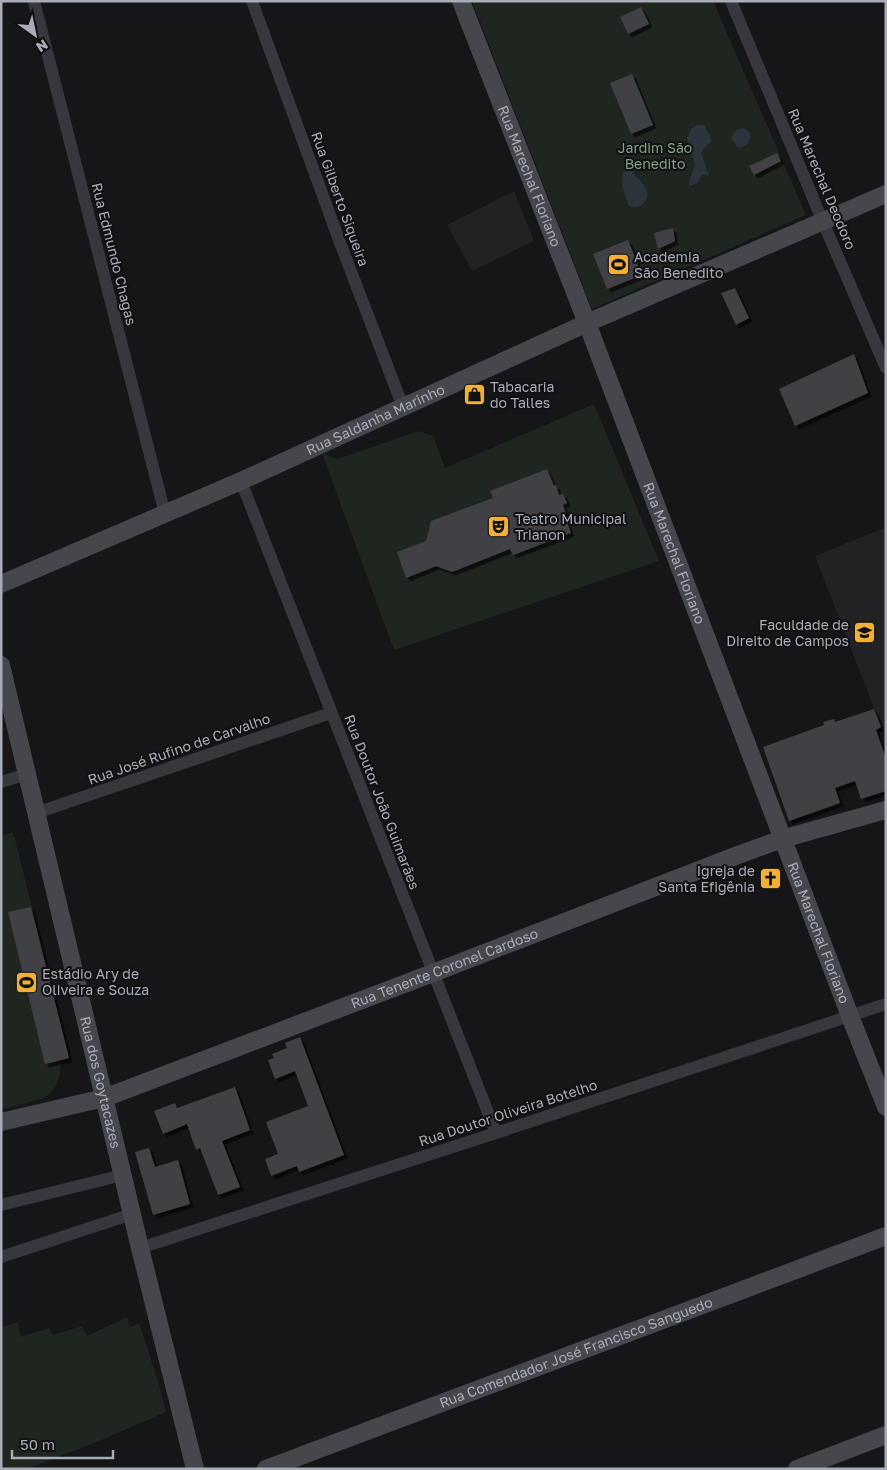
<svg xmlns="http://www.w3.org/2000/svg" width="887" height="1470" font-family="'Golos Text',sans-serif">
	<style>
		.built { fill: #222225 }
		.green { fill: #1e261f }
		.water { fill: #2c353c }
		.building { fill: #404145; filter: url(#shadow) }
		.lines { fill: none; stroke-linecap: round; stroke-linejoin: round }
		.minor { stroke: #37383d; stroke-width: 12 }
		.secondary { stroke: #45474d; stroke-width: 18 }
		.labels { text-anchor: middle; stroke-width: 4; stroke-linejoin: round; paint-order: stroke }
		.park-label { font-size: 14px; fill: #7fa381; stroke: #111113 }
		.street-label { font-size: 14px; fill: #a8adb8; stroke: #111113 }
		.poi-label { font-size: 14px; fill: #a8adb8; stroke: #111113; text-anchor: start }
	</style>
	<defs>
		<filter id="shadow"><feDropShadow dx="3.5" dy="3.5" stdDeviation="0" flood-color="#0009"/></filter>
	</defs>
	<rect width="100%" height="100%" fill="#161618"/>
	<path class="built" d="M514 191 534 241 472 271 447 225Z
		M886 527V739L815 556Z"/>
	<path class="green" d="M472 1H713L806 215 592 309Z
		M594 404 659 561 394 650 322 453 337 459 419 431 433 436 445 468Z
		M13 832 69 1058 61 1061C60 1073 59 1088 47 1096 42 1100 10 1107 1 1109V836Z
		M127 1317 130 1327 139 1323 157 1378 166 1412 104 1439 27 1469H1V1327L18 1322 20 1337 49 1328 53 1335 82 1326 87 1336Z"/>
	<path class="water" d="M697 125H704L710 136 711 142 704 148 701 153 709 176 703 174 697 183 690 186 689 181 695 165 687 138 692 128Z
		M744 128 749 132 751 137 747 144 741 148 737 147 731 138C734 132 736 129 744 128Z
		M629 170 633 172C639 182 655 190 644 203 640 208 635 208 629 206 625 196 620 182 623 172Z"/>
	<path class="building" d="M641 7 649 24 628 34 620 17Z
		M632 74 653 125 631 134 610 83Z
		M777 153 781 161 754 175 749 166Z
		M673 228 675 241 658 249 654 233Z
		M628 240 642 275 607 289 593 254Z
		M735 288 749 318 736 325 721 293Z
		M854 354 868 393 795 426 779 389Z
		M547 469 554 486 556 485 559 495 563 494 567 503 563 505 566 514H564L571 533 513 555 510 549 452 572 436 566 406 578 397 552 426 541 431 521 493 498 490 491Z
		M874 709 881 727 876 730 886 759V791L861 799 855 781 835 788 840 803 789 821 763 747 824 725 823 722 834 719 835 722Z
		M31 907 69 1058 45 1064 8 912Z
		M300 1037 344 1155 299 1172 297 1166 271 1176 265 1159 278 1154 266 1122 308 1106 295 1071 275 1079 268 1060 274 1058 272 1054 287 1048 285 1043Z
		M235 1087 250 1130 222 1141 240 1187 218 1195 200 1148 196 1150 187 1124 163 1134 154 1111 175 1103 177 1108Z
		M149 1148 155 1167 178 1160 190 1204 153 1215 135 1152Z"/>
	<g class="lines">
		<path class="minor" d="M34 1 165 514
			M252 1 339 240 403 407
			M731 1 823 222 886 368
			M241 481 496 1133
			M1 782 27 774
			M36 813 331 713
			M1 1205 123 1175
			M140 1248 496 1133 886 1004
			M1 1257 132 1214"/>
		<g class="secondary">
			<path id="s1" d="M461 1 587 323 850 1016 886 1107"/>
			<path id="s2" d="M1 584 241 481 587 323 886 194"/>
			<path id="s3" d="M1 665 140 1248 195 1469"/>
			<path id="s4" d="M1 1122 104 1098 433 973 738 855 782 839 886 810"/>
			<path id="s5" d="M266 1469 886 1236"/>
			<path d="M797 1469 886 1435"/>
		</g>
	</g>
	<defs>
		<symbol id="stadium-square" viewBox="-11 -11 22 22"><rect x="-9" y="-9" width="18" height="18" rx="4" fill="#f2b134" stroke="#111113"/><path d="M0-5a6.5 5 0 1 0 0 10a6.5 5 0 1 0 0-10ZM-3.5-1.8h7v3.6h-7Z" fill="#111"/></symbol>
		<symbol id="shop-square" viewBox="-11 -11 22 22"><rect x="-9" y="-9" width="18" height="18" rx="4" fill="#f2b134" stroke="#111113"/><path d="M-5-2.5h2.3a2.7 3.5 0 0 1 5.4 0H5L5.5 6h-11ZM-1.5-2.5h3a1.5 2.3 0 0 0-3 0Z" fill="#111"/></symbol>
		<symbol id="theatre-square" viewBox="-11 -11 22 22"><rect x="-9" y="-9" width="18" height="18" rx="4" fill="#f2b134" stroke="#111113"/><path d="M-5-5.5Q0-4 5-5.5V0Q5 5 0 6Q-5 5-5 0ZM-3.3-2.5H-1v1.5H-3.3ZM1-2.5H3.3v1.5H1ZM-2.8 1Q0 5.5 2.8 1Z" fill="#111"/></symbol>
		<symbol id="university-square" viewBox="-11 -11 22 22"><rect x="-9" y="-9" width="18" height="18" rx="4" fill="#f2b134" stroke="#111113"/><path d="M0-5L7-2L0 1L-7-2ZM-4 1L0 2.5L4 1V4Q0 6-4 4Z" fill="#111"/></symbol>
		<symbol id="church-square" viewBox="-11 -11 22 22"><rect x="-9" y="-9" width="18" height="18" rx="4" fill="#f2b134" stroke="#111113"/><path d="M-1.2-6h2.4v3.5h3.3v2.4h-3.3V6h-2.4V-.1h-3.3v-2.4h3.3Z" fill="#111"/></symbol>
	</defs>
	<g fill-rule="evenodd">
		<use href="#stadium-square" x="606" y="252" width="25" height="25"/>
		<use href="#shop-square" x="462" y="382" width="25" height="25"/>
		<use href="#theatre-square" x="486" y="514" width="25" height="25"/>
		<use href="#university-square" x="852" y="620" width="25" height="25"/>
		<use href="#church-square" x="758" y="866" width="25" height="25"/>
		<use href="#stadium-square" x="14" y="970" width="25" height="25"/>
	</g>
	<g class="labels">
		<g class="park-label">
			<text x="655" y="153">Jardim São<tspan x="655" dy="16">Benedito</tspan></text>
		</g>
		<g class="street-label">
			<text dy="5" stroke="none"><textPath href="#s1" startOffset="188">Rua Marechal Floriano</textPath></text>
			<text transform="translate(822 179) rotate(67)" y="5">Rua Marechal Deodoro</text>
			<text transform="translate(340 199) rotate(70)" y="5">Rua Gilberto Siqueira</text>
			<text transform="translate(114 254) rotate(76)" y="5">Rua Edmundo Chagas</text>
			<text dy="5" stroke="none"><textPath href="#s2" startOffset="409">Rua Saldanha Marinho</textPath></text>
			<text dy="5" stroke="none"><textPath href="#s1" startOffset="592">Rua Marechal Floriano</textPath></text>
			<text transform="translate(179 749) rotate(-19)" y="5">Rua José Rufino de Carvalho</text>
			<text transform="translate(382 802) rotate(69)" y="5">Rua Doutor João Guimarães</text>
			<text dy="5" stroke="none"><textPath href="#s1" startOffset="998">Rua Marechal Floriano</textPath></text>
			<text dy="5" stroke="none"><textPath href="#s4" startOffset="470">Rua Tenente Coronel Cardoso</textPath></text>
			<text dy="5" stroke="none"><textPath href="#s3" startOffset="429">Rua dos Goytacazes</textPath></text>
			<text transform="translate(508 1113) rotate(-18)" y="5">Rua Doutor Oliveira Botelho</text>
			<text dy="5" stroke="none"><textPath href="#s5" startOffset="331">Rua Comendador José Francisco Sanguedo</textPath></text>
		</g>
		<g class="poi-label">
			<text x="634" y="262">Academia<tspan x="634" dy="16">São Benedito</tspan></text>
			<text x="490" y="392">Tabacaria<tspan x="490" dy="16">do Talles</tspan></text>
			<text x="515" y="524">Teatro Municipal<tspan x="515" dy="16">Trianon</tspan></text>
			<text x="849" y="630" text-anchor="end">Faculdade de<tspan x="849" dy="16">Direito de Campos</tspan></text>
			<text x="755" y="876" text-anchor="end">Igreja de<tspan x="755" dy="16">Santa Efigênia</tspan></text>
			<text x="42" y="979">Estádio Ary de<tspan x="42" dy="16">Oliveira e Souza</tspan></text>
		</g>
	</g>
	<rect width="887" height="1470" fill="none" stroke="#a8adb8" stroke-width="5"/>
	<g transform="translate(35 35) rotate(147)" stroke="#111113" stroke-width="4" paint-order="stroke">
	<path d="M0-4L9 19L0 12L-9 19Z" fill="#a8adb8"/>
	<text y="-8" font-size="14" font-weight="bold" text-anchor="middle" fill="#a8adb8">N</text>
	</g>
	<path d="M12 1450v8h101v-8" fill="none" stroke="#a8adb8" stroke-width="2.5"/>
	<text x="20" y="1450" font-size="15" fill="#a8adb8" stroke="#111113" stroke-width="4" paint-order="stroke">50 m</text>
</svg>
